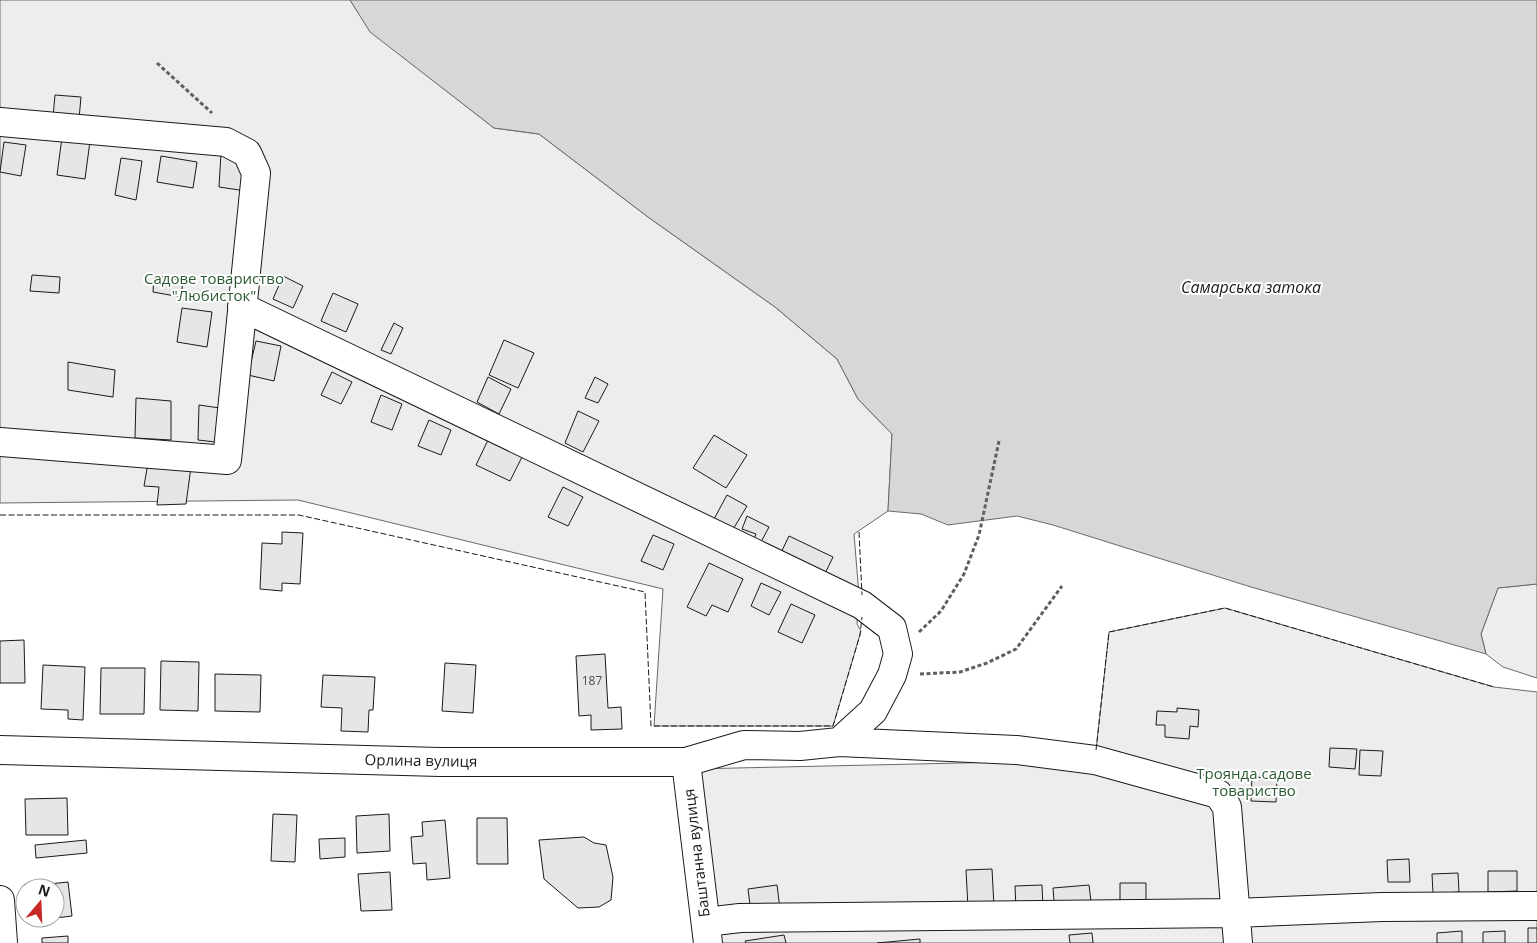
<svg xmlns="http://www.w3.org/2000/svg" width="1537" height="943" font-family="'Open Sans',sans-serif">
	<style>
		.built { fill: #ededed; stroke: #6a6a6a }
		.water { fill: #d7d7d7; stroke: #6a6a6a }
		.building { fill: #e6e6e6; stroke: #1a1a1a }
		.lines { fill: none; stroke-linecap: round; stroke-linejoin: round }
		.minor-casing { stroke: #1a1a1a; stroke-width: 30 }
		.path { stroke: #5f5f5f; stroke-width: 3; stroke-dasharray: 4 2.5; stroke-linecap: butt }
		.minor { stroke: #fff; stroke-width: 28 }
		.fence { stroke: #1a1a1a; stroke-width: 1; stroke-dasharray: 6 2.5; stroke-linecap: butt }
		.labels { text-anchor: middle; stroke-width: 4; stroke-linejoin: round; paint-order: stroke }
		.number-label { font-size: 12px; fill: #4d4d4d }
		.park-label { font-size: 15px; fill: #2b5a34; stroke: #fff }
		.street-label { font-size: 15px; fill: #1a1a1a; stroke: #fff }
		.water-label { font-size: 16px; font-style: italic; fill: #1a1a1a; stroke: #fff }
	</style>
	<rect width="100%" height="100%" fill="#fff"/>
	<path class="built" d="M0 0H350L371 32 494 128 539 134 648 217 775 307 837 359 858 399 892 434 888 511 854 534 859 595 857 624 861 631 833 726H654L663 589 298 500 0 503Z
		M1537 584V678L1503 667 1486 654 1481 634 1498 588Z
		M1225 608 1494 687 1537 692V943H714L691 769 1095 760 1109 632Z"/>
	<path class="water" d="M350 0H1537V584L1498 588 1481 634 1486 654 1251 587 1053 525 1017 516 948 525 921 514 888 511 892 434 858 399 837 359 775 307 648 217 539 134 494 128 370 32Z"/>
	<path class="building" d="M55 95 81 97 79 119 53 117Z
		M62 137 90 141 85 179 57 175Z
		M4 142 26 145 21 176 0 172Z
		M221 153 246 159V191L219 187Z
		M161 156 197 162 193 188 157 182Z
		M121 158 142 161 136 200 115 195Z
		M32 275 60 277 59 293 30 291Z
		M154 275 183 281 181 297 153 292Z
		M283 276 303 286 293 308 273 299Z
		M333 293 358 304 346 332 321 321Z
		M182 308 212 312 207 347 177 342Z
		M394 323 403 328 391 354 381 350Z
		M504 340 534 353 518 388 489 375Z
		M256 341 281 346 274 381 248 375Z
		M68 362 115 370 113 397 68 390Z
		M332 372 352 382 341 404 321 395Z
		M488 377 511 389 499 414 477 402Z
		M595 377 608 384 598 403 585 398Z
		M381 395 402 404 392 430 371 422Z
		M136 398 171 401V440L135 438Z
		M199 405 227 409 224 443 198 440Z
		M578 411 599 421 583 452 565 443Z
		M429 420 451 430 441 455 418 446Z
		M714 435 747 455 726 488 693 468Z
		M489 438 523 455 510 481 476 465Z
		M148 463 191 467 186 504 157 505 159 487 144 486Z
		M563 487 583 497 568 526 548 517Z
		M727 495 747 506 732 531 714 519Z
		M747 516 769 527 761 542 754 539 756 534 742 529Z
		M282 532 303 533 300 584 282 583V591L260 589 262 543 282 544Z
		M653 535 674 544 663 570 641 561Z
		M789 536 833 557 821 582 777 561Z
		M709 563 743 579 728 612 712 605 706 616 687 607Z
		M761 583 781 592 769 615 751 606Z
		M791 604 815 615 802 643 778 632Z
		M24 640 25 683H0V641Z
		M605 654 608 708 621 707 622 729 591 730V715L579 716 576 656Z
		M161 661 199 662 198 711 160 710Z
		M445 663 476 665 473 713 442 711Z
		M43 665 85 667 83 720 68 719V710L41 709Z
		M101 668H145L144 714H100Z
		M215 674 261 675 260 712 215 711Z
		M323 675 375 677 373 710H369L368 732 341 731 342 708 321 707Z
		M1177 708 1199 710 1198 727 1190 726 1189 739 1165 737V725H1156L1157 711 1177 712Z
		M1330 748 1357 749 1355 769 1329 767Z
		M1360 750 1383 751 1381 776 1359 775Z
		M1252 777 1277 778 1276 802 1251 801Z
		M67 798 68 835H26L25 799Z
		M273 814 297 815 295 862 271 861Z
		M389 814 390 851 357 853 356 816Z
		M477 818H507L508 864H477Z
		M445 820 450 878 427 880 426 863 413 864 411 837 423 836 422 822Z
		M584 837 594 843 606 845 613 877 611 900 599 907 578 908 544 879 539 840Z
		M345 838V857L320 859 319 839Z
		M86 840 87 853 36 858 35 845Z
		M1409 859 1410 882H1388L1387 860Z
		M992 869 994 907 968 908 966 870Z
		M1488 871H1517V891L1488 892Z
		M390 872 392 910 361 911 358 874Z
		M1458 873 1459 892 1433 894 1432 874Z
		M68 882 72 916 55 918V888H31V886Z
		M1120 883H1146V904L1120 905Z
		M777 885 780 909 751 913 748 889Z
		M1042 885 1043 908 1016 909 1015 886Z
		M1089 885 1092 910 1055 913 1053 888Z
		M1528 928H1537V943H1528Z
		M1462 931V943H1437V933Z
		M1505 931V943H1483V932Z
		M1092 933 1093 943H1070L1069 935Z
		M784 935 786 943H746L745 941Z
		M68 936V943H42V938Z
		M920 939V943H877Z"/>
	<g class="lines">
		<defs>
			<path id="minor" d="M0 122 226 142 247 153 256 173 227 460 0 442
				M242 307 862 605 892 628 898 654 892 675 873 711 839 742
				M0 750 440 762H686L744 745 800 746 839 742 1016 750 1095 760 1218 794 1227 807 1238 943
				M686 762 708 943
				M0 900 3 943
				M706 922 740 918 1235 913 1382 907 1537 906"/>
		</defs>
		<use href="#minor" class="minor-casing"/>
		<path class="path" d="M157 63 212 113
			M919 632 941 611 964 574 979 535 999 441
			M920 674 960 672 987 663 1016 649 1062 586"/>
		<use href="#minor" class="minor"/>
		<path class="fence" d="M0 515H299L645 592 651 726H833L860 635 862 617
			M859 532 862 595
			M1096 750 1109 632 1225 608 1494 687"/>
	</g>
	<g class="labels">
		<g class="number-label">
			<text x="592" y="685">187</text>
		</g>
		<g class="park-label">
			<text x="214" y="284">Садове товариство<tspan x="214" dy="17">"Любисток"</tspan></text>
			<text x="1254" y="779">Троянда садове<tspan x="1254" dy="17">товариство</tspan></text>
		</g>
		<g class="street-label">
			<text transform="translate(421 761) rotate(1)" y="5">Орлина вулиця</text>
			<text transform="translate(697 853) rotate(-97)" y="5">Баштанна вулиця</text>
		</g>
		<g class="water-label">
			<text x="1251" y="293">Самарська затока</text>
		</g>
	</g>
	<g transform="translate(40 903) rotate(19)"><circle r="24" fill="#ffffff" stroke="#a3a3a3"/>
	<path d="M0-4L9 19L0 12L-9 19Z" fill="#c62828"/>
	<text y="-8" font-size="14" font-weight="bold" text-anchor="middle" fill="#1a1a1a">N</text>
	</g>
</svg>
